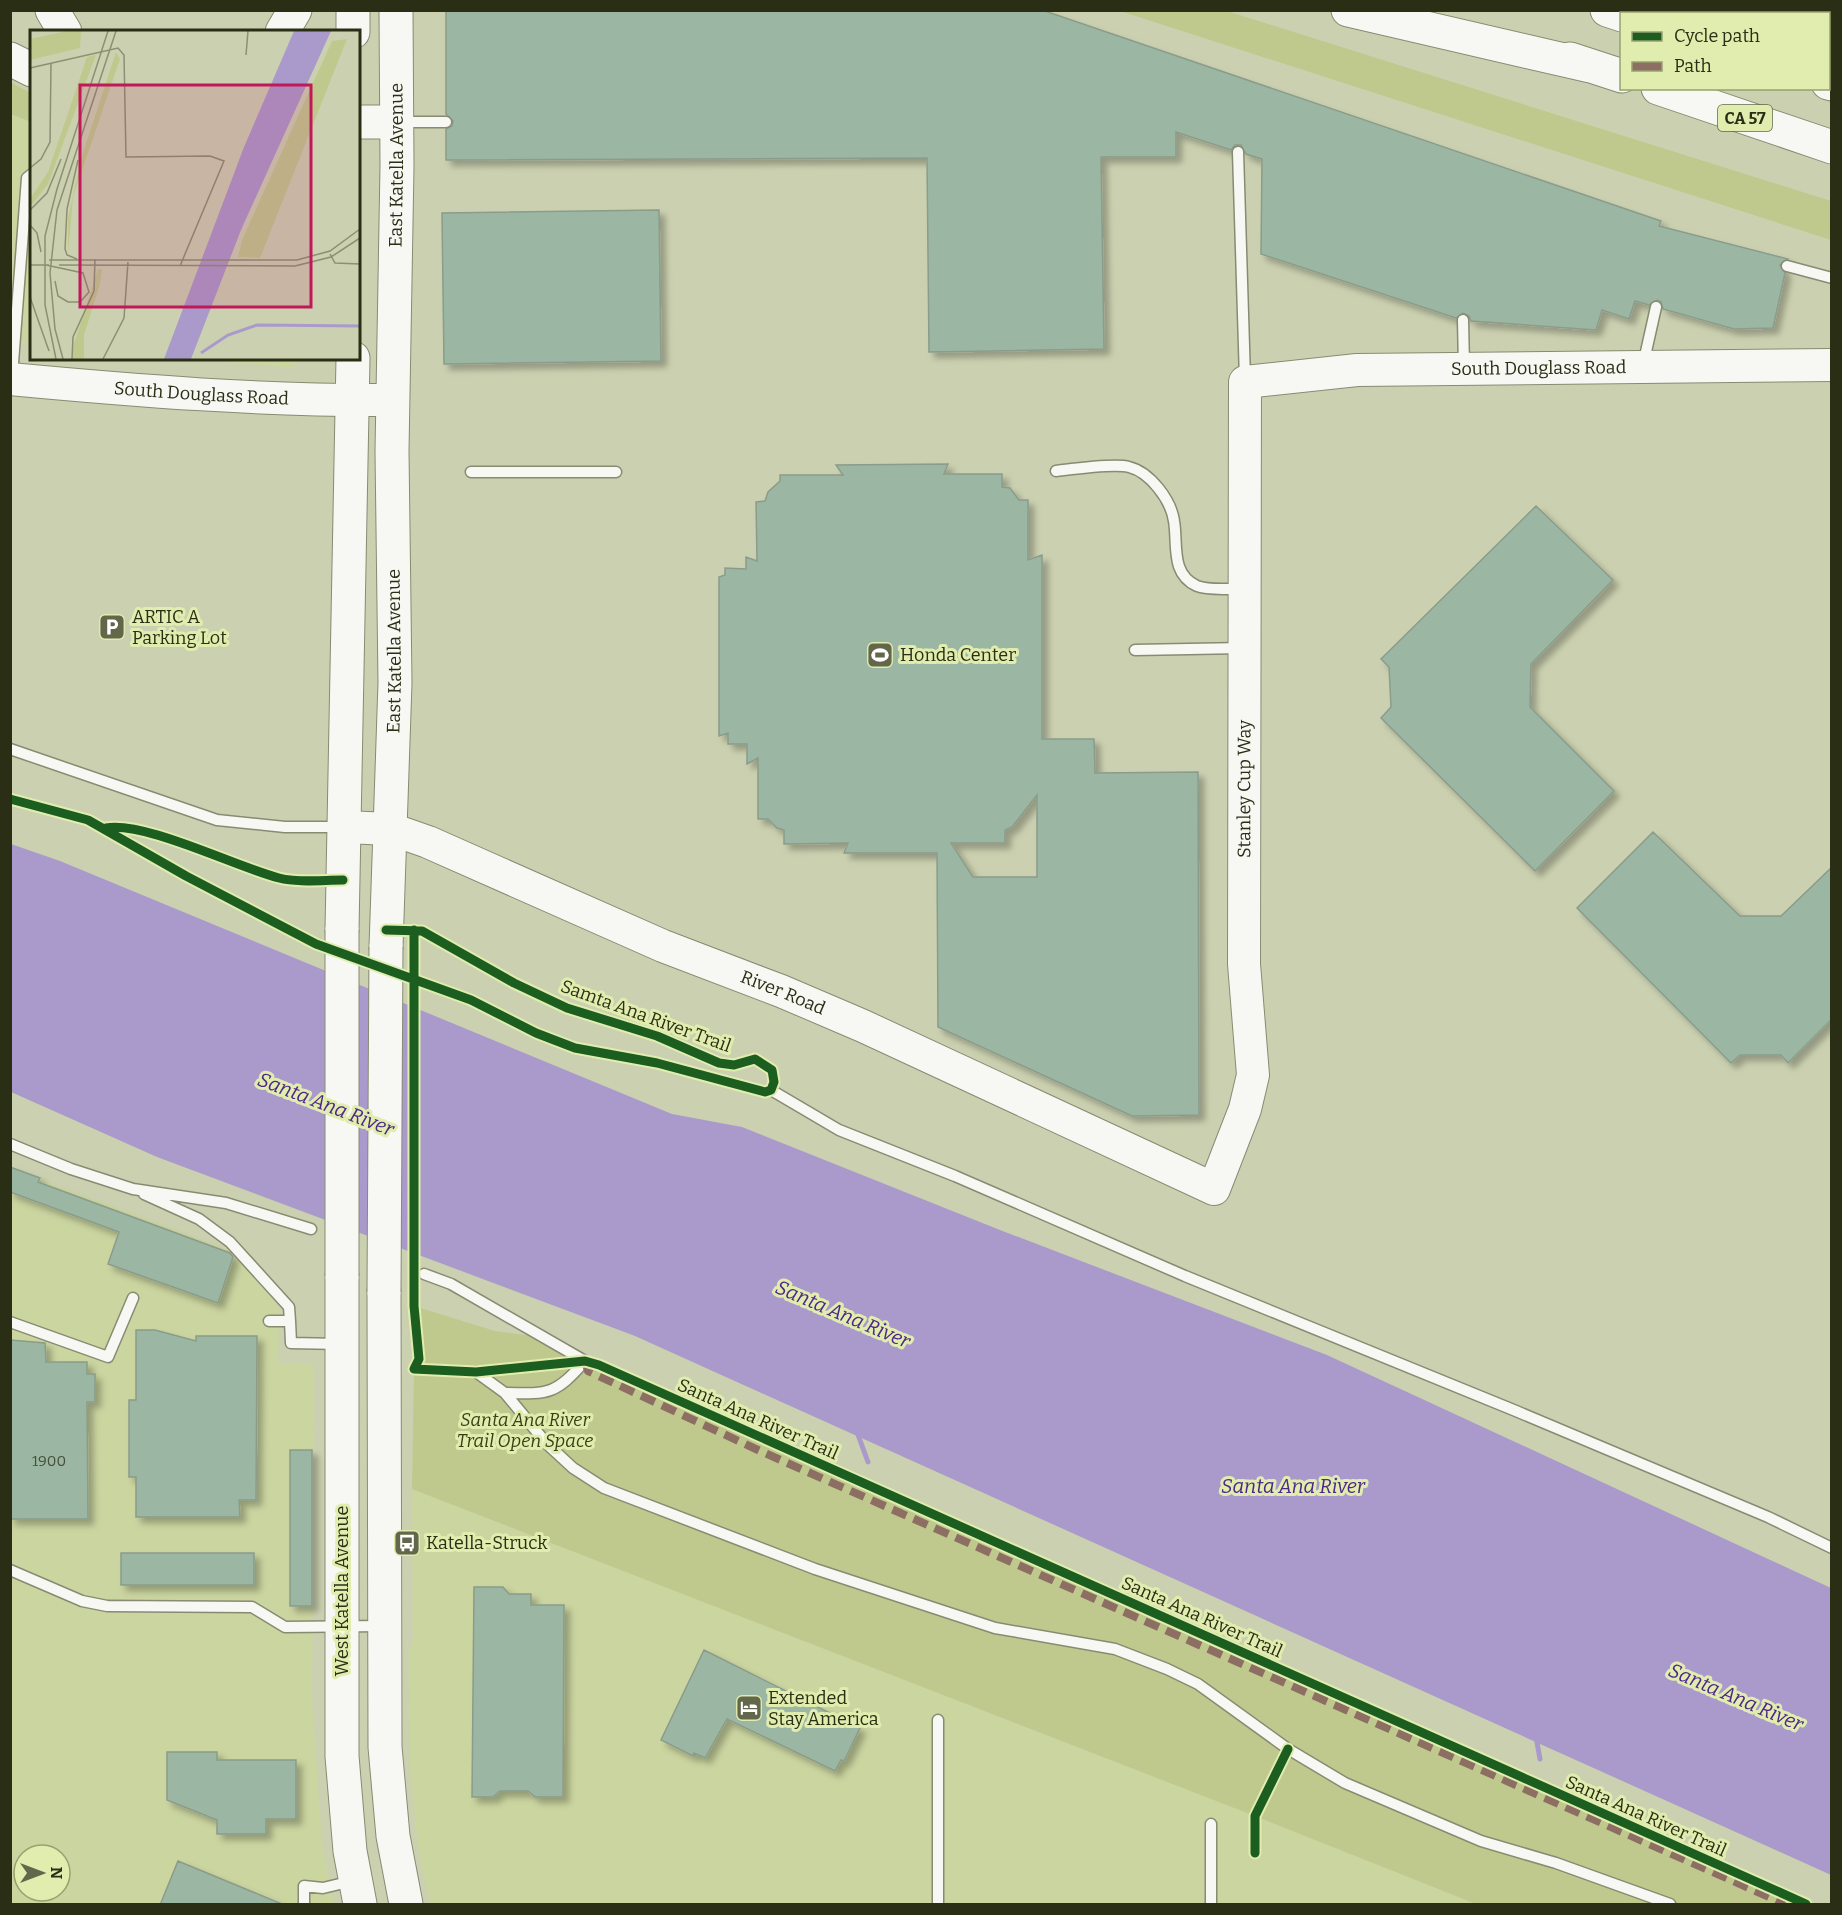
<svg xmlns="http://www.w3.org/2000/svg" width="1842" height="1915" font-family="Bitter,serif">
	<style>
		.built { fill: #cbd5a0; fill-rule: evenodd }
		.green { fill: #bfc98d }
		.water { fill: #aa9acb }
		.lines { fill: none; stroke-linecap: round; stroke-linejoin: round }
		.stream { stroke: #aa9acb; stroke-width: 5 }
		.building { fill: #9bb7a3; stroke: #8b9c8a; stroke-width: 1.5; fill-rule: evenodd; filter: url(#shadow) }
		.lane-casing { stroke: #878b72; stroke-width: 13 }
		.secondary-casing { stroke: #878b72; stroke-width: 34 }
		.primary-casing { stroke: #878b72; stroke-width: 35 }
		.highway-casing { stroke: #878b72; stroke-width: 35 }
		.lane { stroke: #f7f8f3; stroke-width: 10 }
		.secondary { stroke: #f7f8f3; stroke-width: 32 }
		.primary { stroke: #f7f8f3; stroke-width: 33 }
		.highway { stroke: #f7f8f3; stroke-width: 33 }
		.primary-bridge-casing { stroke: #878b72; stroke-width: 35; stroke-linecap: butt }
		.primary-bridge { stroke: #f7f8f3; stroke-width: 33 }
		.quiet { stroke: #8d6e63; stroke-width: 8; stroke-dasharray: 15 8; stroke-linecap: butt }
		.cycleway-casing { stroke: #e1edaf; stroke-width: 13 }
		.cycleway { stroke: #1b5e20; stroke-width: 9 }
		.labels { text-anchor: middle; stroke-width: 6; stroke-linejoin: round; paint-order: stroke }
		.number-label { font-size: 15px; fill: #465038 }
		.shield { fill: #e1edaf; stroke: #616743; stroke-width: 1.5 }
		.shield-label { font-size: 16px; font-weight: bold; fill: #2a2e15 }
		.street-label { font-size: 18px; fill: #2a2e15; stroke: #e1edaf }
		.poi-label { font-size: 18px; fill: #2a2e15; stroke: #e1edaf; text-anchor: start }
		.park-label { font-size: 18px; font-style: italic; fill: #383e15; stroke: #e1edaf }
		.water-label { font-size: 20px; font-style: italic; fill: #4e2689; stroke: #e1edaf }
		.inset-river { fill: none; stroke: #aa9acb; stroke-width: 3 }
		.inset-road { fill: none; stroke: #8b9072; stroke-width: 1.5 }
		.view { fill: #c2185b; fill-opacity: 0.15; stroke: #c2185b; stroke-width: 3 }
		.inset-edge { fill: none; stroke: #2a2e15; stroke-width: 3 }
	</style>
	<defs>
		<filter id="shadow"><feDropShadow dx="5.5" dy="5.5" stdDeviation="3" flood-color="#0004"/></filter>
	</defs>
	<rect width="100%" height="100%" fill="#cbd1b0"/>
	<path class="built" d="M10 114 31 122V344L11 342Z
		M192 359H296L294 368Z
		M10 1168 232 1251 279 1308 278 1364H314L312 1700 322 1842 334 1904H11ZM24 1855H60V1891H24Z
		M412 1489 1255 1816 1476 1904H430L418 1847 410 1769 409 1649 413 1642Z"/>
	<path class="green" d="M1120 11H1227L1831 201V240Z
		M1723 11H1831V47L1829 46 1828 14H1732Z
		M10 82 31 93V122L11 114Z
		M414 1306 495 1331 555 1339 588 1356 1803 1904H1476L1255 1816 412 1489 414 1369 419 1359Z"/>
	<path class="water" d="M11 844 60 861 672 1114 742 1127 1000 1230 1327 1355 1831 1588V1875L635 1336 157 1157 11 1092Z"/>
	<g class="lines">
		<path class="stream" d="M857 1432 868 1462
			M1536 1737 1540 1759"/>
	</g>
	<path class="building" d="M446 10H1042L1661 221 1659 226 1788 259 1780 265 1785 273 1773 328 1734 329 1663 309 1661 302 1657 300 1649 305 1635 301 1629 319 1602 310 1596 330 1471 321 1469 316 1463 313 1456 318 1261 254 1262 159 1246 154 1241 145H1235L1231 150 1176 132V157H1101L1104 349 929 352 927 158 446 160V129L452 126 453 121 446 114Z
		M659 210 661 361 444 364 442 213Z
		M948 464 944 474H1002V487L1010 488 1019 500H1028V560L1042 555V739H1094L1095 773 1198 772 1199 1115 1132 1116 938 1027 937 853H844L848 843 784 844V830L777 828 768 819H758V758L747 764V744H728V733L719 736V577L725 575V568L746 569V557L757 561 756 502 765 501 768 492 780 481V475H843L836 465ZM1037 795V877H973L951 843H1005V830L1012 827Z
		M1536 506 1613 580 1531 664 1530 707 1614 791 1535 871 1381 718 1391 707 1389 667 1381 659Z
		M1653 832 1740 916H1781L1832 867V1019L1788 1063 1781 1055H1740L1731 1063 1577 908Z
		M10 1167 40 1178 38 1182 230 1253 233 1257 218 1303 108 1264 119 1232 10 1192Z
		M136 1330H155L196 1341V1336H257L256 1500H239L240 1517H136V1477H129V1400H136Z
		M10 1340 45 1343 46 1362H87V1374H95V1402H87L88 1519H10Z
		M290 1450H312V1606H290Z
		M121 1553H254V1585H121Z
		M474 1587H503L509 1594H531V1605H564L563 1797H535L528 1791H500L493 1797H472Z
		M704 1650 860 1728 844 1761 841 1760 835 1771 727 1719 705 1758 694 1753 693 1756 661 1740Z
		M167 1752H217V1760H296V1819H266V1834H217V1820L167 1800Z
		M178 1861 282 1904V1905H160Z"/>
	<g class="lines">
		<defs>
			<path id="lane" d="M401 122H446
				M1238 152 1245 379
				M1787 266 1832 278
				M1463 320 1464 367
				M1643 365 1656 307
				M12 376 27 178 32 174
				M1056 471C1073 469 1114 463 1129 467 1150 472 1171 500 1174 521 1178 544 1170 574 1197 586 1209 591 1230 588 1243 589
				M471 472H616
				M1135 650 1243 648
				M10 749 217 820 285 827H340
				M771 1090 839 1130 955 1176 1185 1276 1516 1411 1768 1517 1832 1548
				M10 1144 71 1169 133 1189 226 1203 311 1229
				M144 1194 199 1219 230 1242 289 1307 290 1321
				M424 1274 451 1284 585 1361C555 1395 549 1394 505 1393
				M269 1321H290L291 1343 340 1344
				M10 1322 108 1357 133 1298
				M476 1372 505 1393 547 1444 573 1468 604 1488 815 1569 995 1628 1115 1649 1167 1669 1198 1684 1288 1749 1345 1783 1481 1841 1556 1863 1670 1904
				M10 1570 82 1601 107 1606 252 1607 285 1627 382 1626
				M1211 1824V1904
				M304 1904V1886L323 1888 352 1881
				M938 1904V1720"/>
			<g id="secondary">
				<path id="s1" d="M10 379C138 391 265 401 393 400"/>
				<path id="s2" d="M344 827 391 829 428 842 663 946 781 991 863 1026 1214 1189 1245 1109 1253 1075 1244 964 1245 382 1357 370 1832 365"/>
			</g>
			<g id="primary">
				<path d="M353 10V32"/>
				<path d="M342 930 353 358"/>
				<path id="s3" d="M386 947 395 683 392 451 397 166 396 10"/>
				<path d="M342 1276V1756L350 1851 360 1904"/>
				<path d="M384 1292 385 1747 393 1836 406 1904"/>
			</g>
			<path id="highway" d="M52 10 65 32
				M1348 10 1590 66
				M1607 10 1622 15
				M282 32 295 10
				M10 59 32 70
				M1570 59 1622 76
				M1828 83 1832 84
				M1658 88 1832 147
				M358 122H397"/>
		</defs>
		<use href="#lane" class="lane-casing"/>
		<use href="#secondary" class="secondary-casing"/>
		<use href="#primary" class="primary-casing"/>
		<use href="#highway" class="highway-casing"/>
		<use href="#lane" class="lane"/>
		<use href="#secondary" class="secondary"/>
		<use href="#primary" class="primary"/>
		<use href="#highway" class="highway"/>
		<defs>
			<path id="primary-bridge" d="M342 930V1276
				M384 1292 386 947"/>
		</defs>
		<use href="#primary-bridge" class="primary-bridge-casing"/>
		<use href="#primary-bridge" class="primary-bridge"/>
		<path class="quiet" d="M585 1361 588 1371 758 1450 1785 1904"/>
		<defs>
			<path id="cycleway" d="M10 799 88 820 186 876 316 944 471 1000 536 1033 575 1048 657 1063 765 1092 771 1090 774 1082 772 1070 755 1059 734 1065 719 1063 657 1036 567 1008 514 983 422 931 386 930
				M106 828C145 821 236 867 279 878 298 883 323 880 343 880
				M414 930V1306L419 1359 414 1369 476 1372 585 1361 599 1365 1806 1904
				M1255 1853V1816L1288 1749"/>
		</defs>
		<use href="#cycleway" class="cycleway-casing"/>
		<use href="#cycleway" class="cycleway"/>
	</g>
	<defs>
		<symbol id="parking-square" viewBox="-11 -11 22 22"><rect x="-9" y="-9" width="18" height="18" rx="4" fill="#62674b" stroke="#e1edaf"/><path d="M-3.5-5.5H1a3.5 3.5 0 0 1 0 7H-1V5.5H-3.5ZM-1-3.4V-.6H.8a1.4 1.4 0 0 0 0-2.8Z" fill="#fff"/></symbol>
		<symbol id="stadium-square" viewBox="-11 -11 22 22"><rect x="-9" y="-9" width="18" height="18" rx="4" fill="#62674b" stroke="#e1edaf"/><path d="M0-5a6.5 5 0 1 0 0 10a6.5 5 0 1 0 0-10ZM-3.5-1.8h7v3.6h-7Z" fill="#fff"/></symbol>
		<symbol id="bus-square" viewBox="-11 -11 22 22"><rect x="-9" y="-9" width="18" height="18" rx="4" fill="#62674b" stroke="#e1edaf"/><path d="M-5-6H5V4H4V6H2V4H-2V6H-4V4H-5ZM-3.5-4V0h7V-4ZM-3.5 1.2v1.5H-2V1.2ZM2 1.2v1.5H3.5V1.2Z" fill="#fff"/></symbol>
		<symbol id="hotel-square" viewBox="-11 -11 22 22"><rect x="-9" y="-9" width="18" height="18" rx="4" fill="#62674b" stroke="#e1edaf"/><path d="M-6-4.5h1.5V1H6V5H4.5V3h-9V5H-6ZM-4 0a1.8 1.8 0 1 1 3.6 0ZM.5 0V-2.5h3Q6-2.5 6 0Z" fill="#fff"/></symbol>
	</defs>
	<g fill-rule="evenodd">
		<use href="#parking-square" x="97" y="612" width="30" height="30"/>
		<use href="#stadium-square" x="865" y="640" width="30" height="30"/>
		<use href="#bus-square" x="392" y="1528" width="30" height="30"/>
		<use href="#hotel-square" x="734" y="1693" width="30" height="30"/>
	</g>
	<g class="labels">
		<g class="number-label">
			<text x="49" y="1466">1900</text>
		</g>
		<rect class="shield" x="1718" y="105" width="54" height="26" rx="4.5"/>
		<g class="shield-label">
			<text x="1745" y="124">CA 57</text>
		</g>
		<g class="street-label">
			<text dy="6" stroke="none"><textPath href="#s3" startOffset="782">East Katella Avenue</textPath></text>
			<text dy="6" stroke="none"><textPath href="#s2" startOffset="2054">South Douglass Road</textPath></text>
			<text dy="6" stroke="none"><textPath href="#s1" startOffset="192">South Douglass Road</textPath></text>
			<text dy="6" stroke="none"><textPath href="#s3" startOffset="296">East Katella Avenue</textPath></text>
			<text dy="6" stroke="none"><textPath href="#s2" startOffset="1353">Stanley Cup Way</textPath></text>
			<text dy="6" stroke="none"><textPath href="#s2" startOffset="472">River Road</textPath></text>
			<text transform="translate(646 1016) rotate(20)" y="6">Samta Ana River Trail</text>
			<text transform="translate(758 1419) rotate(24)" y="6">Santa Ana River Trail</text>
			<text transform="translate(342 1591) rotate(-90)" y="6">West Katella Avenue</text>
			<text transform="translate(1202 1617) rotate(24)" y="6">Santa Ana River Trail</text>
			<text transform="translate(1646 1816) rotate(24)" y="6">Santa Ana River Trail</text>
		</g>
		<g class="poi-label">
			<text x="132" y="623">ARTIC A<tspan x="132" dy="21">Parking Lot</tspan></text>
			<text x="900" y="661">Honda Center</text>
			<text x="426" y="1549">Katella-Struck</text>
			<text x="768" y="1704">Extended<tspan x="768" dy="21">Stay America</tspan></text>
		</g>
		<g class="park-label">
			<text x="525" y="1426">Santa Ana River<tspan x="525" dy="21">Trail Open Space</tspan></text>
		</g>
		<g class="water-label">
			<text transform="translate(326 1104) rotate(21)" y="7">Santa Ana River</text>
			<text transform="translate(843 1314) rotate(23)" y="7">Santa Ana River</text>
			<text x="1293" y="1493">Santa Ana River</text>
			<text transform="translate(1736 1697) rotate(23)" y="7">Santa Ana River</text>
		</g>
	</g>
	<g transform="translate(30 30)">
		<rect width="330" height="330" fill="#cbd1b0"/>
		<path d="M37 1H51L50 18 0 30V9ZM317 9 230 228 208 227 212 210 302 11ZM86 22 90 29 43 167 38 224V188L51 129ZM66 25 18 154 0 177V169L18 142 57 27ZM68 239H72L70 254 54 305V329H43V317Z" fill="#bfc98d"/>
		<path d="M264 1H301L211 200 161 329H134L214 117Z" fill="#aa9acb"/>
		<path class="inset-river" d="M171 323 198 305 227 295 330 296"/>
		<path class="inset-road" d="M216 25 218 1M0 38 88 18 94 25 96 127 180 126 194 131 150 236M0 138 11 129 20 112 21 33M0 180 17 163 31 129M0 195 7 203 11 222M300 224 305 233 330 234M47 229 37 225 35 219 37 179 48 130M19 230H267L300 221 330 199M0 235H19M16 235 53 243 59 262 50 272H38L28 266 25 251M29 235 265 236 301 227 330 208M0 267 19 321M26 329 15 275V206L27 159 78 1M33 329 25 299 20 243 27 180 86 1M42 329 43 307 64 261 65 229M73 329 94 288 98 232"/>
		<path class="view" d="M50 55H281V277H50Z"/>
		<rect width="330" height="330" class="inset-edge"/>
	</g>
	<rect width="1842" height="1915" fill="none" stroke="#2a2e15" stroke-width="24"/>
	<rect x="1620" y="12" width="210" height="78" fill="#e1edaf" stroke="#98a171" stroke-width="1.5"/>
	<rect x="1632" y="32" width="30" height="9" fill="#1b5e20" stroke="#98a171" stroke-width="1.5"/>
	<text x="1674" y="42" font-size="18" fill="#2a2e15">Cycle path</text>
	<rect x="1632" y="62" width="30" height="9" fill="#8d6e63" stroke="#98a171" stroke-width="1.5"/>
	<text x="1674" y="72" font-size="18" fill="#2a2e15">Path</text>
	<g transform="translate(42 1873) rotate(90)"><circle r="28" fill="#e1edaf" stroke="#98a171" stroke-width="1.5"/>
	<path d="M0-4.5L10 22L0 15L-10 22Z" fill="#62674b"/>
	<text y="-9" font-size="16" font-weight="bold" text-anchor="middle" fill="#2a2e15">N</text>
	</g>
</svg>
